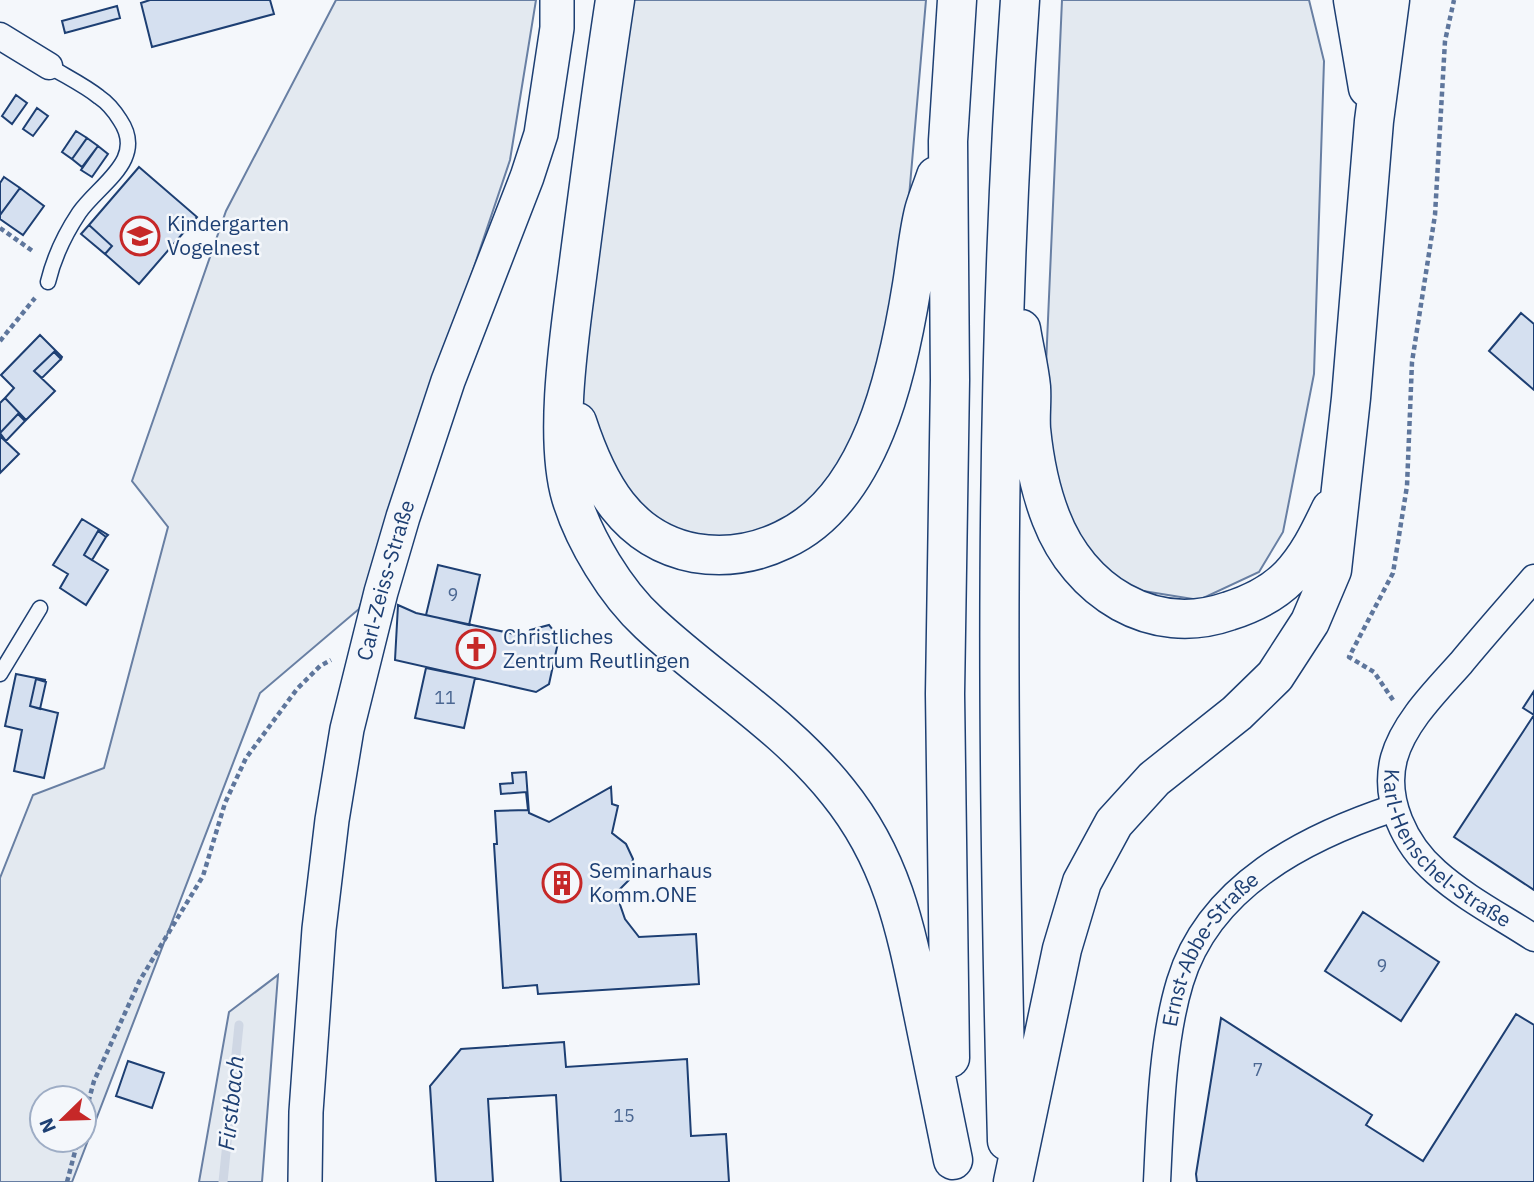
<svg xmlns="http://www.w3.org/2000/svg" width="1534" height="1182" font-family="'IBM Plex Sans',sans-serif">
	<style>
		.green { fill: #e3e9f0; stroke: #687fa3; stroke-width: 2; fill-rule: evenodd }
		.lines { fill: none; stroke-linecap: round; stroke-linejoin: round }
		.stream { stroke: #cfd7e4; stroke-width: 9 }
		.building { fill: #d5e0f0; stroke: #1d3f73; stroke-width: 2 }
		.service-casing { stroke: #1d3f73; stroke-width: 17 }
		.minor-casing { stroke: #1d3f73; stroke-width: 29 }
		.tertiary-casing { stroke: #1d3f73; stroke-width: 36 }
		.trunk-casing { stroke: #1d3f73; stroke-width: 41 }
		.path { stroke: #5e769c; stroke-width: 4.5; stroke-dasharray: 5 3.5; stroke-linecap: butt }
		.service { stroke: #f4f7fb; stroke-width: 14 }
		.minor { stroke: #f4f7fb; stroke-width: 26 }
		.tertiary { stroke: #f4f7fb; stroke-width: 33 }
		.trunk { stroke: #f4f7fb; stroke-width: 38 }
		.labels { text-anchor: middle; stroke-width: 5; stroke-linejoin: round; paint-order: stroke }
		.number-label { font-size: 18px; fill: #4b6792 }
		.poi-label { font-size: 21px; fill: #1d3f73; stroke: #f4f7fb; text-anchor: start }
		.street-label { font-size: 21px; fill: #1d3f73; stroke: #f4f7fb }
		.water-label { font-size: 23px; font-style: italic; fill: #1d3f73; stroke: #f4f7fb }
	</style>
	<rect width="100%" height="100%" fill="#f4f7fb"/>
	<path class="green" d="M336 0H536L510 160 359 609 260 693 72 1182H0V878L33 795 104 768 168 527 132 481 226 211ZM42 1098H84V1140H42Z
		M615 0H926L894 371 816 521 690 552 586 449 571 324Z
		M1062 0H1309L1324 61 1314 374 1283 532 1259 572 1199 600 1137 590 1095 564 1068 532 1044 411Z
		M278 975 262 1182H199L229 1012Z"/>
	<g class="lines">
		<path class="stream" d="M223 1182 239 1025"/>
	</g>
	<path class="building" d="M150 0H270L274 14 152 47 141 3Z
		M117 6 120 18 65 33 62 21Z
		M16 95 27 103 12 124 2 116Z
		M37 108 48 116 33 136 23 129Z
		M76 131 87 138 72 159 62 152Z
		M87 138 98 146 82 167 72 159Z
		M98 146 108 154 92 177 81 170Z
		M139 167 197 217 139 284 105 254 112 246 89 225Z
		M4 177 20 188 0 215V183Z
		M20 188 44 206 23 235 0 219V215Z
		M89 225 112 246 105 254 81 234Z
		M1521 313 1534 324V390L1489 351Z
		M40 335 62 357 61 359 54 352 34 371 55 391 26 420 5 398 14 388 1 375Z
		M54 352 61 359 42 378 34 371Z
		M5 398 26 420 25 421 18 414 0 433V403Z
		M18 414 25 421 6 441 0 433Z
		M0 436 19 454 0 473Z
		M82 519 108 535 106 537 98 531 84 555 108 570 86 605 60 588 68 574 53 565Z
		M98 531 106 537 92 560 84 555Z
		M438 565 480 575 469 625 426 615Z
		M398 605 416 613 528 637 530 630 549 625 559 638 549 684 536 692 395 660Z
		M426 668 475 678 464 728 415 718Z
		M16 674 46 680 36 679 30 706 58 713 44 778 14 771 22 730 5 726Z
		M36 679 46 682 40 709 30 706Z
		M1534 691V890L1454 837 1534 715 1523 708Z
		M526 772 529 813 549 822 611 787 612 804 618 806 612 833 626 844 633 859 629 880 616 893 625 919 639 937 696 934 699 984 538 994 537 985 503 988 494 844H497L495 811 528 810 526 792 501 794 500 784 513 783 512 773Z
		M1363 912 1439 962 1401 1021 1325 971Z
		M1516 1014 1534 1025V1182H1197L1196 1174 1221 1018 1372 1115 1366 1125 1423 1161Z
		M564 1042 566 1067 687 1059 691 1136 726 1134 729 1182H561L556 1095 488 1099 493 1182H436L430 1086 461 1049Z
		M128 1061 164 1073 152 1108 116 1096Z"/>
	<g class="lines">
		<defs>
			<path id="service" d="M48 282C54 257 65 234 79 213 99 184 147 160 120 120 115 112 108 103 99 97 84 85 65 76 49 66
				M0 674 40 608"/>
			<g id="minor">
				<path d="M0 36 49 66"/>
				<path id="s1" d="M1534 578C1510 606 1485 634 1461 663 1437 690 1404 722 1394 758 1383 800 1405 845 1436 872 1465 898 1502 917 1534 938"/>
				<path id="s2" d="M1157 1182C1160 1120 1162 1041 1180 982 1209 886 1306 837 1394 808"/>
			</g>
			<g id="tertiary">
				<path id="s3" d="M305 1182 306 1112 319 929 332 820 347 729 381 592 403 517 448 381 527 177 541 134 557 28V0"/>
			</g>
			<path id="trunk" d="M615 0C601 92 589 184 577 277 569 338 554 439 571 497 584 540 616 593 649 623 711 681 785 725 838 792 893 860 906 930 923 1013 933 1062 943 1111 953 1160
				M1353 0 1368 88
				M1021 329C1024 348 1029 367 1031 387 1032 401 1030 415 1031 429 1034 459 1040 490 1051 518 1079 591 1152 638 1229 611 1251 604 1273 593 1289 577 1308 557 1319 534 1331 509
				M577 422C597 483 626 540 695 553 725 558 756 553 783 540 871 500 898 372 912 285 916 261 918 235 924 211 927 200 932 188 936 176
				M950 1058 945 694 950 380 948 141 957 0
				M1007 1141C997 761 993 380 1020 0
				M1013 1182 1062 949 1082 882 1114 823 1154 779 1237 713 1275 676 1310 622 1332 570 1351 398 1374 121 1390 0"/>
		</defs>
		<use href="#service" class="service-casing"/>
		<use href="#minor" class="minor-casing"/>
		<use href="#tertiary" class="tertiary-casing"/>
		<use href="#trunk" class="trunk-casing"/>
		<path class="path" d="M0 228 34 252
			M0 341 35 298
			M1393 700 1374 672 1349 657 1393 573 1407 486 1412 362 1435 215 1445 41 1454 0
			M84 1118 94 1081 140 980 203 876 225 803 246 758 297 689 320 666 331 660
			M67 1182 78 1140"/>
		<use href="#service" class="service"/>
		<use href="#minor" class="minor"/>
		<use href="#tertiary" class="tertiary"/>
		<use href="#trunk" class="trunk"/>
	</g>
	<defs>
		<symbol id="school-ring" viewBox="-11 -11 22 22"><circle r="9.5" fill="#f4f7fb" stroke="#c62828" stroke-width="1.5"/><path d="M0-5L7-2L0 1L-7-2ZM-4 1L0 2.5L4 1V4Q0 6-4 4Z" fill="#c62828"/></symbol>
		<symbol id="church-ring" viewBox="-11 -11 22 22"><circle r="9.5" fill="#f4f7fb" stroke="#c62828" stroke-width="1.5"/><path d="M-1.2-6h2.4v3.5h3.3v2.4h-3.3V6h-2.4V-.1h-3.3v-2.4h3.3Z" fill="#c62828"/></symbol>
		<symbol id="building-ring" viewBox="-11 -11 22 22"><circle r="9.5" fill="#f4f7fb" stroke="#c62828" stroke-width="1.5"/><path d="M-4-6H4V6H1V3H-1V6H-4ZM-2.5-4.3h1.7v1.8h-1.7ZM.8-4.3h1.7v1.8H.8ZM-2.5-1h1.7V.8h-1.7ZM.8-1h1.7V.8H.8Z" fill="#c62828"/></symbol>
	</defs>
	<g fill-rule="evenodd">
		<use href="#school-ring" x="118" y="214" width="44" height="44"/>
		<use href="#church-ring" x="454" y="627" width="44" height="44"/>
		<use href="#building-ring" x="540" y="861" width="44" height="44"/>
	</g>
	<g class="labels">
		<g class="number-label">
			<text x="453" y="601">9</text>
			<text x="445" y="704">11</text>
			<text x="1382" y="972">9</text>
			<text x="1258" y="1076">7</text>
			<text x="624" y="1122">15</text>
		</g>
		<g class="poi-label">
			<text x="167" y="231">Kindergarten<tspan x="167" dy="24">Vogelnest</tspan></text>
			<text x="503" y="644">Christliches<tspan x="503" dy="24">Zentrum Reutlingen</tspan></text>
			<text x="589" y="878">Seminarhaus<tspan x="589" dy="24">Komm.ONE</tspan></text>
		</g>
		<g class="street-label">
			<text dy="7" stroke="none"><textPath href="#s3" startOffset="609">Carl-Zeiss-Straße</textPath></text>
			<text dy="7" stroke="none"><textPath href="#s1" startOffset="343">Karl-Henschel-Straße</textPath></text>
			<text dy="7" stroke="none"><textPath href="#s2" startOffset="245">Ernst-Abbe-Straße</textPath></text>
		</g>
		<g class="water-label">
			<text transform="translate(231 1103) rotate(-84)" y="8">Firstbach</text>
		</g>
	</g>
	<g transform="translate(63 1119) rotate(247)"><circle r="33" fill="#f4f7fb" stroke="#9eadc5" stroke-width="2"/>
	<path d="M0-5L12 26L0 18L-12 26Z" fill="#c62828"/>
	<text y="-10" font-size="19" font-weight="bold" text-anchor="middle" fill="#1d3f73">N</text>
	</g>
</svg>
